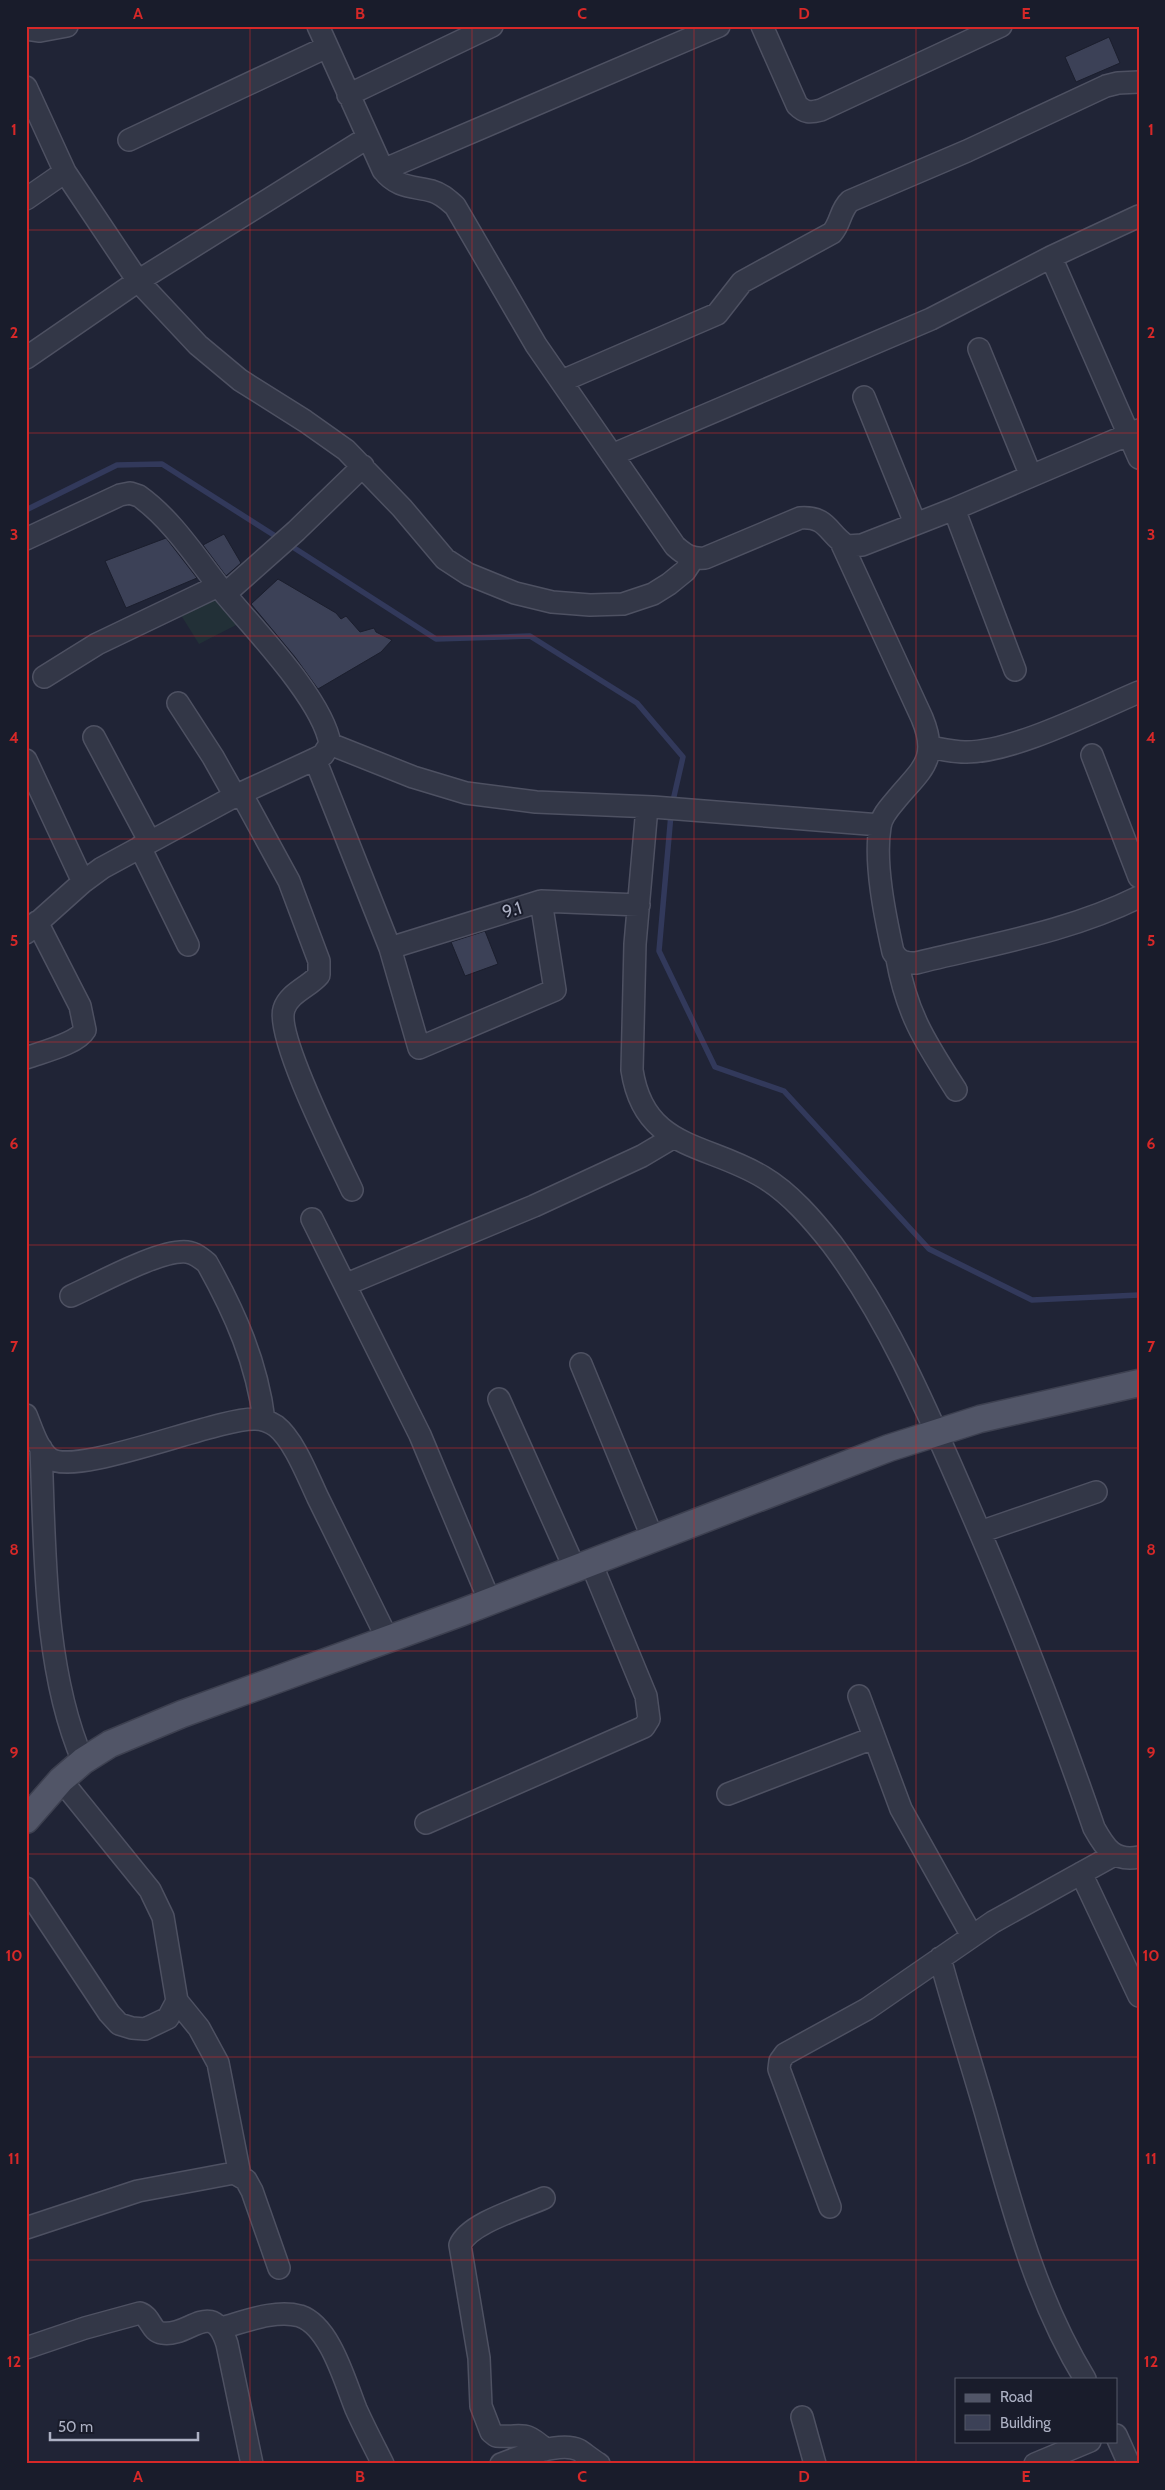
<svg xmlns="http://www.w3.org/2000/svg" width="1165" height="2490" font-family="Cabin,sans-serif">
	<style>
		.green { fill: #223037 }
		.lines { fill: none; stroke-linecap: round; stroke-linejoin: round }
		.stream { stroke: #32395b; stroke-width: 5.5 }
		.building { fill: #3c4157; stroke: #1b1e2d }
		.minor-casing { stroke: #4e5162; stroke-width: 24 }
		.major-casing { stroke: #3d4050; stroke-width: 29 }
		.minor { stroke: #333747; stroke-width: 21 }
		.major { stroke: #515567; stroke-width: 26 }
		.grid { fill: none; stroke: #d62828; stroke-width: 1; stroke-opacity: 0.55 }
		.labels { text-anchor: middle; stroke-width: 4; stroke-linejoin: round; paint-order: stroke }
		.street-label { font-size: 18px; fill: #adb1c4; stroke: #191c2b }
		.neatline { fill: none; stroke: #d62828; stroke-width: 2 }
		.grid-label { font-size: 16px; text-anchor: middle; font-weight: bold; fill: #d62828 }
	</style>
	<rect width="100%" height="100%" fill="#202436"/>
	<path class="green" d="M207 591 242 622 199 644 176 607Z"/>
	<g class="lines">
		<path class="stream" d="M26 510 117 465 162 464 280 539
			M288 544 436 639 530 636 637 703 683 757 672 805
			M671 814 659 951 715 1067 784 1091 929 1249 1032 1300 1139 1295"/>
	</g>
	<path class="building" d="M1109 37 1120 63 1076 82 1065 57Z
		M224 534 241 563 226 576 203 545Z
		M166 538 197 578 126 608 105 561Z
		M278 579 336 613 341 619 346 616 360 632 374 628 376 632 392 640 381 652 318 689 295 657 251 604Z
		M485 931 498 964 465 976 451 942Z"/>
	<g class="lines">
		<defs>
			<path id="minor" d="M318 26 383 170C397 188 412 186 432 191 442 194 448 200 455 206L536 345 675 546C685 555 691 559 705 558L800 518C828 516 827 533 847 546L862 545 954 509 1139 430
				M762 26 797 105C805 113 810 113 821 110L1001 26
				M26 29 40 31 67 26
				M26 87 65 172 138 281 198 345 240 380 305 421 346 450 402 508 445 559 468 574 515 593 552 602 590 605 623 604 653 594 669 584 685 571 693 559
				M348 95 492 26
				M129 140 327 47
				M383 170 719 26
				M26 199 65 172
				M1051 257 1139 458
				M979 349 1031 476
				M26 358 138 281 367 138
				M562 381 717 314 742 282 832 233C841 223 840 210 850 201L967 151 1106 86 1118 83 1139 82
				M864 397 915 523
				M612 455 931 319 1051 257 1139 216
				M954 509 1015 670
				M26 539 120 495 130 493 139 496C174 521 198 561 225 594 254 629 323 700 330 744L323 755 315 759 235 796 102 868 83 882 26 933
				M841 542 922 718C940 761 920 770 895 801 889 808 881 817 880 827 874 863 885 916 893 952 899 962 905 963 916 963 992 944 1068 932 1139 897
				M225 594 296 531 363 466
				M44 677 97 644 218 586
				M178 703 213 757 235 796
				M94 737 150 842
				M330 744 413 777 466 793 536 802 653 807 880 825
				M930 747C941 749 953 752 965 752 1012 753 1094 711 1139 692
				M1092 755 1139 877
				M315 759 390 948 419 1048 555 990 541 901
				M26 760 83 882
				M241 793 289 881 319 961V975C309 987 289 993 284 1009 275 1036 338 1160 352 1190
				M647 807 635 944 632 1070C644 1150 707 1143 763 1177 790 1193 813 1220 832 1244 888 1319 926 1408 963 1493 1011 1603 1055 1714 1094 1828 1105 1848 1114 1862 1139 1857
				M140 847 188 945
				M390 948 541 901 639 905
				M897 959C907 1015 926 1043 956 1090
				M26 1058C42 1052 77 1044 85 1030L80 1006 37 922
				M312 1219 420 1435 490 1602
				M347 1284 534 1206 642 1156 674 1137
				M71 1296C98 1284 160 1249 187 1252 195 1253 201 1258 207 1263 235 1313 257 1363 264 1420
				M581 1364 653 1539
				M499 1399 575 1569
				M26 1415C32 1429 37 1448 49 1458 75 1478 216 1418 255 1419 262 1419 270 1422 276 1426 294 1440 308 1477 318 1498 341 1545 365 1593 388 1640
				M41 1448C45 1548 43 1669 83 1761
				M980 1532 1096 1492
				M859 1696 901 1809 972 1936
				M728 1794 873 1738
				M426 1823 644 1727 649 1719 646 1696 591 1563
				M1081 1873 1139 1996
				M26 1888 109 2013 119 2024 132 2028 145 2029 168 2018 177 2001 163 1917 150 1890 61 1780
				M940 1958C954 2010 971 2062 986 2114 1012 2206 1035 2297 1085 2379
				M177 2001 199 2028 218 2063 240 2175
				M544 2198C522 2208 469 2223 460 2245L479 2358 481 2406 491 2432 496 2436C524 2438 523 2429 546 2450
				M830 2207 779 2069 780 2061 785 2054 867 2009 993 1922 1114 1855
				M26 2228 138 2191 234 2173 246 2180 252 2191 279 2268
				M221 2328C244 2322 275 2309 300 2316 330 2326 345 2382 356 2409 364 2427 374 2446 383 2464
				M26 2348 85 2328 140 2313C151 2317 151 2332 162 2333 189 2338 212 2297 227 2344L252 2464
				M802 2417 815 2464
				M1116 2435 1129 2464
				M501 2464C519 2457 560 2441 579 2450 585 2454 592 2460 599 2464
				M1035 2464 1090 2441"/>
			<path id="major" d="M26 1820 61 1780 83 1761 110 1744 182 1714 460 1613 889 1448 980 1419 1139 1383"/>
		</defs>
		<use href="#minor" class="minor-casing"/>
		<use href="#major" class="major-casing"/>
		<use href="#minor" class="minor"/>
		<use href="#major" class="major"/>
	</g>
	<path class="grid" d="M250 26V2464M472 26V2464M694 26V2464M916 26V2464M26 230H1139M26 433H1139M26 636H1139M26 839H1139M26 1042H1139M26 1245H1139M26 1448H1139M26 1651H1139M26 1854H1139M26 2057H1139M26 2260H1139"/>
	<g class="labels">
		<g class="street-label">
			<text transform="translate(512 910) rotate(-17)" y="6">9.1</text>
		</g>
	</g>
	<rect width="1165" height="2490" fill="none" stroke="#191c2b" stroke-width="55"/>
	<rect x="955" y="2378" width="162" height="65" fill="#191c2b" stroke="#545868"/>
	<rect x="965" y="2394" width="25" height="8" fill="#515567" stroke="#545868"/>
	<text x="1000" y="2402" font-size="15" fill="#adb1c4">Road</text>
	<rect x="965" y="2415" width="25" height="15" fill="#3c4157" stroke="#545868"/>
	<text x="1000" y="2428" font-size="15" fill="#adb1c4">Building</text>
	<path d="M50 2432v8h148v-8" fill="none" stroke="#adb1c4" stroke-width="2.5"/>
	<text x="58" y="2432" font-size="15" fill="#adb1c4" stroke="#191c2b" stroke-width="4" paint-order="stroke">50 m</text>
	<rect x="28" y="28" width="1110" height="2434" class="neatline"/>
	<g class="grid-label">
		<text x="138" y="19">A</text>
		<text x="360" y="19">B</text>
		<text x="582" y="19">C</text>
		<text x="804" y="19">D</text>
		<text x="1026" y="19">E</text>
		<text x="14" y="135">1</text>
		<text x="1151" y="135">1</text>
		<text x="14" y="338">2</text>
		<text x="1151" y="338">2</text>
		<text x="14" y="540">3</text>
		<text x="1151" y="540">3</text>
		<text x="14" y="743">4</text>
		<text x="1151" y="743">4</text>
		<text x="14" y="946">5</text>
		<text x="1151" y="946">5</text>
		<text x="14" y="1149">6</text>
		<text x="1151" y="1149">6</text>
		<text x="14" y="1352">7</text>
		<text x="1151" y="1352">7</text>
		<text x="14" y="1555">8</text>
		<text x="1151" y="1555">8</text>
		<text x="14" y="1758">9</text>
		<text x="1151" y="1758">9</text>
		<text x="14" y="1961">10</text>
		<text x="1151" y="1961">10</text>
		<text x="14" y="2164">11</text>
		<text x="1151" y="2164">11</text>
		<text x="14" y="2367">12</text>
		<text x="1151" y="2367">12</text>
		<text x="138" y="2482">A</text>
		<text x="360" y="2482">B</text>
		<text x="582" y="2482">C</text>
		<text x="804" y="2482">D</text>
		<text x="1026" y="2482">E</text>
	</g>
</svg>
